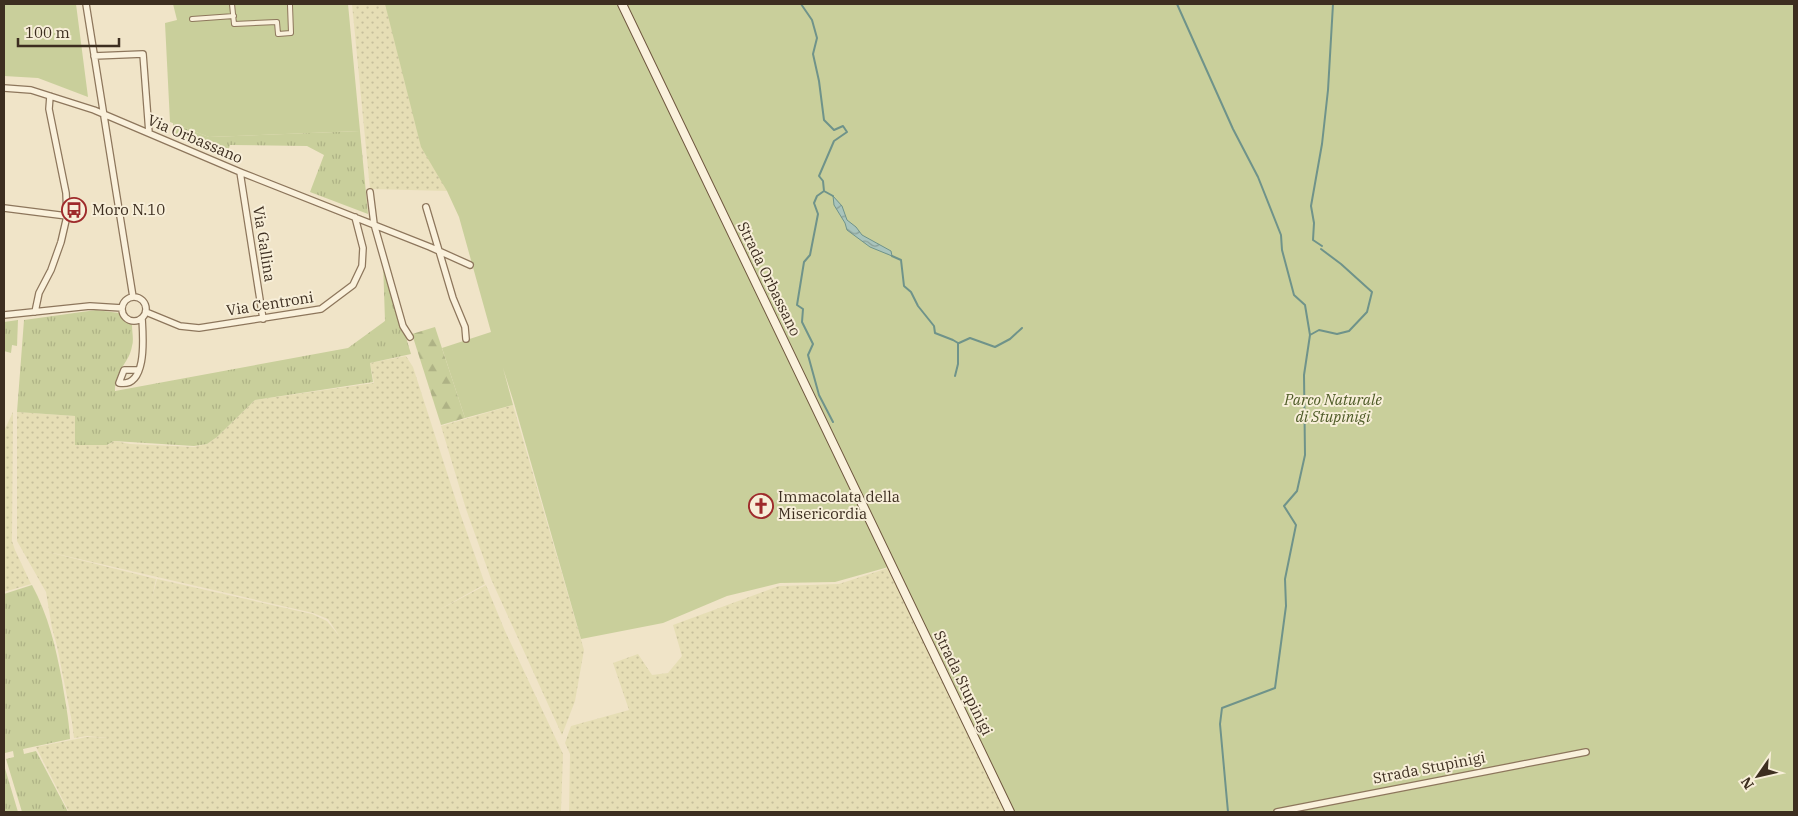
<svg xmlns="http://www.w3.org/2000/svg" width="1798" height="816" font-family="'IBM Plex Serif',serif">
	<style>
		.farmland { fill: url(#farmland-dots); fill-rule: evenodd }
		.grass { fill: url(#grass-tufts) }
		.forest { fill: url(#forest-firs) }
		.green { fill: #c9cf9b }
		.water { fill: url(#water-waves); stroke: #6f938a }
		.lines { fill: none; stroke-linecap: round; stroke-linejoin: round }
		.stream { stroke: #6f938a; stroke-width: 2 }
		.pedestrian-casing { stroke: #8d765c; stroke-width: 6 }
		.minor-casing { stroke: #8d765c; stroke-width: 8 }
		.secondary-casing { stroke: #6f573f; stroke-width: 10 }
		.pedestrian { stroke: #faf1dc; stroke-width: 4 }
		.minor { stroke: #faf1dc; stroke-width: 5.5 }
		.secondary { stroke: #faf1dc; stroke-width: 8 }
		.labels { text-anchor: middle; stroke-width: 4; stroke-linejoin: round; paint-order: stroke }
		.street-label { font-size: 15px; fill: #3d2e20; stroke: #f7eed8 }
		.poi-label { font-size: 15px; fill: #3d2e20; stroke: #f7eed8; text-anchor: start }
		.park-label { font-size: 15px; font-style: italic; fill: #4d5a26; stroke: #f7eed8 }
	</style>
	<defs>
		<pattern id="farmland-dots" width="8" height="8" patternUnits="userSpaceOnUse" patternTransform="scale(1.25)"><rect width="8" height="8" fill="#e6deb5"/><path d="M2 2h.1M6 6h.1" fill="none" stroke="#c6bf9b" stroke-width="1.8" stroke-linecap="round"/></pattern>
		<pattern id="grass-tufts" width="24" height="20" patternUnits="userSpaceOnUse" patternTransform="scale(1.25)"><rect width="24" height="20" fill="#c9cf9b"/><path d="M3 7l-1-3M5 7V3M7 7l1-3M15 17l-1-3M17 17v-4M19 17l1-3" fill="none" stroke="#aeb285"/></pattern>
		<pattern id="forest-firs" width="22" height="20" patternUnits="userSpaceOnUse" patternTransform="scale(1.25)"><rect width="22" height="20" fill="#c9cf9b"/><path d="M5 1l3.5 6h-7zM16 11l3.5 6h-7z" fill="#aeb285"/></pattern>
		<pattern id="water-waves" width="16" height="10" patternUnits="userSpaceOnUse" patternTransform="scale(1.25)"><rect width="16" height="10" fill="#a9c4bc"/><path d="M0 5q4-4 8 0t8 0" fill="none" stroke="#8ba098"/></pattern>
	</defs>
	<rect width="100%" height="100%" fill="#f0e4c8"/>
	<path class="farmland" d="M352 4H389L447 191 370 189Z
		M406 356 413 367 460 513 485 584 437 611 486 585 505 631 563 754 561 812H69L36 747 87 737 109 738 87 736 74 738 72 722 57 646 52 628 46 592 17 541V412L75 416V445H108L114 441 130 444 194 447 207 444 217 437 255 400 374 383 370 363ZM40 550 313 613 328 619 340 637 327 621 312 614 157 579 152 598 156 579Z
		M513 405 584 650 575 701 562 735 491 579 466 509 441 426Z
		M13 412 12 541 15 550 31 584 4 592V431Z
		M888 568 1006 812H569L570 754 565 743 571 726 629 710 613 663 638 654 652 675 668 673 682 656 673 625 779 586 839 584Z"/>
	<path class="grass" d="M173 123 209 137 360 131 368 214 310 192 324 155 307 146 230 145 227 155 174 135Z
		M383 261 411 354 370 363 373 382 255 400 217 437 207 444 194 446 114 441 107 445H75V416L17 412 24 320 96 310 119 313 125 322 132 325C132 332 134 340 132 346 129 364 115 369 115 391L348 348 385 321Z
		M18 320 17 346 12 345 11 353 4 351V322Z
		M32 585C48 615 56 647 62 681 65 700 69 719 70 739L23 749 24 754 36 751 68 812H22L6 759 14 757 13 751 5 753 4 749V594Z
		M4 765 18 812H4Z"/>
	<path class="forest" d="M435 327 465 418 441 425 412 334Z"/>
	<path class="green" d="M4 4H76L88 97 38 78 4 76Z
		M173 4H348L360 131 209 137 170 122 165 23 177 20Z
		M385 4H1794V812H1013L892 566 835 582 780 583 727 596 663 623 581 639 514 403 503 368 513 405 465 418 442 348 491 332 459 217 447 191 421 147Z"/>
	<path class="water" d="M833 196 842 206 847 220 856 227 862 235 891 251 892 256 870 247 847 230 845 223 834 205Z"/>
	<g class="lines">
		<path class="stream" d="M801 4 812 20 817 38 813 54 819 81 824 120 834 130 843 126 847 132 834 141 819 176 823 181 824 191 817 196 814 203 818 214 810 255 804 262 797 305 803 309 802 322 813 344 808 355 819 395 833 422
			M1177 4 1233 129 1258 177 1281 235 1282 250 1294 295 1305 305 1310 335 1304 375 1305 455 1297 491 1284 506 1296 525 1285 579 1286 606 1275 688 1222 708 1220 724 1228 812
			M824 191 833 196
			M1322 246 1313 240 1314 223 1311 206 1322 144 1328 90 1333 4
			M892 256 901 260 904 286 911 292 918 306 934 326 935 333 953 340 958 343V364L955 376
			M1310 335 1319 330 1337 334 1349 331 1367 312 1372 292 1341 264 1321 249
			M959 343 970 338 995 347 1010 339 1022 328"/>
		<defs>
			<path id="pedestrian" d="M232 4 234 24 277 22 278 34 291 33 290 5
				M192 19 234 16"/>
			<path id="minor" d="M86 4 133 297
				M94 56 143 54 149 133
				M4 88 31 90 94 110 240 172 430 247 470 265
				M240 172 263 319
				M370 192 374 224 403 326 410 337
				M426 207 453 298 465 327 466 339
				M4 208 67 216
				M122 309a12 12 0 1 1 24 0a12 12 0 1 1-24 0Z
				M35 312 39 293 51 270 61 242 67 216 66 193 49 109 50 96
				M146 312 180 326 199 328 321 309 353 285 362 266 363 248 355 217
				M4 315 90 306 122 308
				M138 370H124L119 383C148 388 143 336 142 318
				M1277 812 1586 752"/>
			<path id="secondary" d="M622 4 1010 812"/>
		</defs>
		<use href="#pedestrian" class="pedestrian-casing"/>
		<use href="#minor" class="minor-casing"/>
		<use href="#secondary" class="secondary-casing"/>
		<use href="#pedestrian" class="pedestrian"/>
		<use href="#minor" class="minor"/>
		<use href="#secondary" class="secondary"/>
	</g>
	<defs>
		<symbol id="bus-ring" viewBox="-11 -11 22 22"><circle r="9.5" fill="#f7eed8" stroke="#9e2a2b" stroke-width="1.5"/><path d="M-5-6H5V4H4V6H2V4H-2V6H-4V4H-5ZM-3.5-4V0h7V-4ZM-3.5 1.2v1.5H-2V1.2ZM2 1.2v1.5H3.5V1.2Z" fill="#9e2a2b"/></symbol>
		<symbol id="church-ring" viewBox="-11 -11 22 22"><circle r="9.5" fill="#f7eed8" stroke="#9e2a2b" stroke-width="1.5"/><path d="M-1.2-6h2.4v3.5h3.3v2.4h-3.3V6h-2.4V-.1h-3.3v-2.4h3.3Z" fill="#9e2a2b"/></symbol>
	</defs>
	<g fill-rule="evenodd">
		<use href="#bus-ring" x="60" y="196" width="28" height="28"/>
		<use href="#church-ring" x="747" y="492" width="28" height="28"/>
	</g>
	<g class="labels">
		<g class="street-label">
			<text transform="translate(195 139) rotate(23)" y="5">Via Orbassano</text>
			<text transform="translate(264 244) rotate(81)" y="5">Via Gallina</text>
			<text transform="translate(769 279) rotate(64)" y="5">Strada Orbassano</text>
			<text transform="translate(270 304) rotate(-9)" y="5">Via Centroni</text>
			<text transform="translate(963 683) rotate(64)" y="5">Strada Stupinigi</text>
			<text transform="translate(1429 768) rotate(-11)" y="5">Strada Stupinigi</text>
		</g>
		<g class="poi-label">
			<text x="92" y="215">Moro N.10</text>
			<text x="778" y="502">Immacolata della<tspan x="778" dy="17">Misericordia</tspan></text>
		</g>
		<g class="park-label">
			<text x="1333" y="405">Parco Naturale<tspan x="1333" dy="17">di Stupinigi</tspan></text>
		</g>
	</g>
	<rect width="1798" height="816" fill="none" stroke="#3d2e20" stroke-width="10"/>
	<g transform="translate(1758 776) rotate(236)" stroke="#f7eed8" stroke-width="4" paint-order="stroke">
	<path d="M0-4L9 19L0 12L-9 19Z" fill="#3d2e20"/>
	<text y="-8" font-size="14" font-weight="bold" text-anchor="middle" fill="#3d2e20">N</text>
	</g>
	<path d="M18 38v8h101v-8" fill="none" stroke="#3d2e20" stroke-width="2.5"/>
	<text x="25" y="38" font-size="15" fill="#3d2e20" stroke="#f7eed8" stroke-width="4" paint-order="stroke">100 m</text>
</svg>
